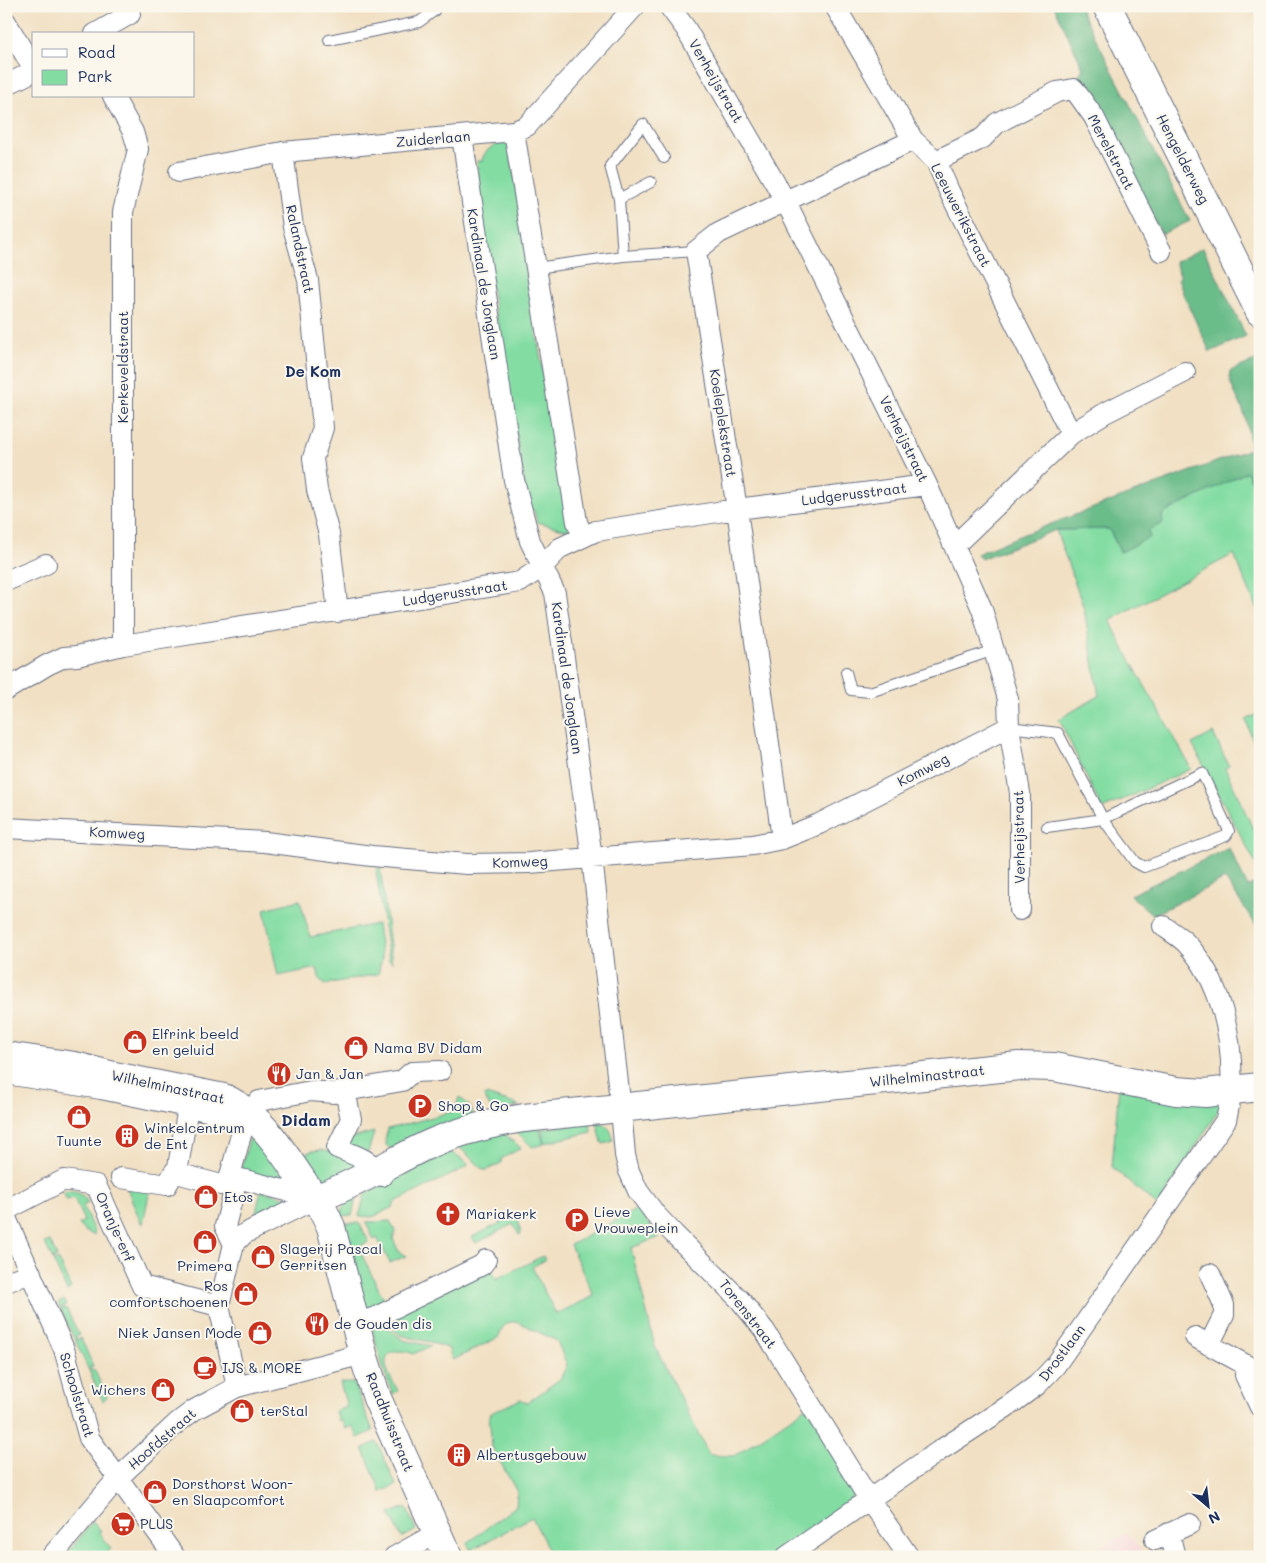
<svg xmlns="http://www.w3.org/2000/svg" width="1266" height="1563" font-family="Mali,sans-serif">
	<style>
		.built { fill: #f7cfd4 }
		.green { fill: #83dda3; stroke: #4f8680 }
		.forest { fill: #6abc89; stroke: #427674 }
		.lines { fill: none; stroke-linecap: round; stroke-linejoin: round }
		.lane-casing { stroke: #666d81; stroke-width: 12 }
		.street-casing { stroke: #666d81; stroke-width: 22 }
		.secondary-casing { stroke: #666d81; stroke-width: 30 }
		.lane { stroke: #fff; stroke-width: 10 }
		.street { stroke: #fff; stroke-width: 20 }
		.secondary { stroke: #fff; stroke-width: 28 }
		.labels { text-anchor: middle; stroke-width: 4; stroke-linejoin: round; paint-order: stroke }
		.street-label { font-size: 14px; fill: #1b2f5e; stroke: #fbf7ec }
		.poi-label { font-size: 14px; fill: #1b2f5e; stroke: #fbf7ec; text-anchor: start }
		.neighbourhood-label { font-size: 15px; font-weight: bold; fill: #1b2f5e; stroke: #fbf7ec }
		.quarter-label { font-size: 16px; font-weight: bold; fill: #1b2f5e; stroke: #fbf7ec }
	</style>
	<rect width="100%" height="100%" fill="#fbf7ec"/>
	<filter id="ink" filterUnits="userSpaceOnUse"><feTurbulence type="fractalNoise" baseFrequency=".02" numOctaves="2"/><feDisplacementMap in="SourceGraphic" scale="10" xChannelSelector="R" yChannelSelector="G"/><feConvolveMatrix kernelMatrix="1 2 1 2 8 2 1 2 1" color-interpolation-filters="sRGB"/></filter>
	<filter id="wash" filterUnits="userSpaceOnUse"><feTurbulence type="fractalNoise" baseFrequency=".0096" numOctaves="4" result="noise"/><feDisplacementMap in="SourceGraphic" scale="20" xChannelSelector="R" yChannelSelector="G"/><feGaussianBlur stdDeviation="1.12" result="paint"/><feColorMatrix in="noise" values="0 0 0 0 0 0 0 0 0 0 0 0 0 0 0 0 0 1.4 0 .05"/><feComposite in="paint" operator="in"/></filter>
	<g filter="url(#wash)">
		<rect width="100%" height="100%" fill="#f1e0c3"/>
		<path class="built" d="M1127 1533 1141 1550 1144 1557H1082Z"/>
		<path class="green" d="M505 143 510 148 527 261 525 265 569 529 567 530 537 522 534 510 529 511 482 232 477 161H482C484 149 494 145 505 143Z
			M1248 471 1260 498V617L1234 554 1110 620C1133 671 1166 718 1191 769L1102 809 1059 719 1099 696 1084 609 1056 530 1109 529 1120 552 1148 531 1162 523V515L1166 512Z
			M1260 713V751L1257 753 1246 720Z
			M1213 733 1229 766 1225 768 1260 844V865L1257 866 1192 744Z
			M380 866 392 963 389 960 376 871Z
			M300 900 310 937 377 924 382 958 378 974 326 984 320 980 317 968 278 976 264 909Z
			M1119 1085 1223 1103 1158 1206 1112 1167Z
			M486 1095 518 1105 519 1106 495 1111 490 1107 484 1096Z
			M459 1097C466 1103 474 1107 472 1118L390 1149C382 1143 386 1137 388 1129L455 1111Z
			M589 1122 592 1132 544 1143 542 1129Z
			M597 1122C607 1124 612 1130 613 1140L611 1142 603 1144 602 1143Z
			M541 1128 540 1131 544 1144 532 1147 516 1131Z
			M374 1132 368 1153 347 1148 351 1138Z
			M502 1132 521 1148 501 1159V1163L487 1170H484L459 1147Z
			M254 1138 293 1185 240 1174 249 1140Z
			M322 1150 330 1151 360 1164 329 1179 316 1177 298 1158 311 1151Z
			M451 1152 468 1164 467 1167 395 1202 393 1207 373 1217 359 1216 365 1194Z
			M127 1188 150 1189 143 1224 141 1223Z
			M69 1191C78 1192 84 1195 88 1203L83 1206 95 1234 93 1235 83 1230 79 1224 84 1221 74 1198 67 1200 63 1193Z
			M261 1191 292 1199 257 1214 256 1212Z
			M349 1197H355L356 1199 352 1215 342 1216V1209Z
			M637 1209 660 1237 631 1248 655 1347 709 1455 734 1456 807 1407 850 1476 853 1496 849 1507 774 1557H552L532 1517 471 1550 467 1543 516 1506 517 1492 492 1447 489 1414 521 1399 527 1403 560 1379 567 1365 557 1341 518 1322C506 1320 502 1327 499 1337L453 1360 448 1348 429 1342 400 1335 383 1319 490 1266 496 1279 543 1256 545 1260 532 1267 556 1314 594 1296 570 1245Z
			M517 1215 521 1234 519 1235 513 1224 476 1243 472 1237Z
			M390 1221 395 1231 393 1239 399 1252 406 1256 390 1263 377 1238 374 1240 366 1222Z
			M345 1223H359L369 1242 358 1247 387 1306 368 1316Z
			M50 1241 57 1257 53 1258 55 1261 58 1260 71 1288 67 1291 45 1243Z
			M64 1300 67 1305 62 1307 63 1309 66 1308 79 1335 76 1337 77 1340 81 1338 93 1366 90 1368 91 1371 94 1369 107 1397 103 1401 58 1303Z
			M379 1321 403 1340 431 1346 413 1354C404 1349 384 1349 386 1365 387 1373 394 1383 398 1391L393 1394 384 1371 371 1325Z
			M340 1383H354L373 1431 358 1438 353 1426 345 1429 341 1420 338 1421 335 1411 347 1407Z
			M377 1442 396 1485 381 1492 363 1448Z
			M406 1507 416 1530 402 1538 390 1514Z
			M93 1521 101 1531 99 1532 111 1549 102 1557H65Z"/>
		<path class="forest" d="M1054 6H1079L1190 221 1162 234 1075 82 1083 68Z
			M1203 248 1246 336 1210 352 1184 296 1178 279 1180 276 1175 262Z
			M1257 360 1260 365V498L1247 472 1166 512 1162 515 1163 523 1148 531 1150 537 1121 552 1109 529 1056 530 981 559 977 554 1019 536 1250 449C1249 435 1247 421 1242 408 1238 397 1227 383 1230 371Z
			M1229 848 1248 887 1257 883 1260 889V931L1225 879 1153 915 1130 895Z"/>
	</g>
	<g filter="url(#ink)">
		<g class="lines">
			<defs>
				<path id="lane" d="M329 40 419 22 434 11V6
					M664 158 643 124 610 166 619 199 623 256 696 251
					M619 199 651 182
					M536 268 623 256
					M846 672 851 690 870 692 994 650
					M1009 727 1058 733 1103 819 1047 827
					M1202 773 1229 831 1226 836 1144 867 1135 862 1103 819Z"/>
				<path id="street" d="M669 6 686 29 786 202 927 485 982 609 1008 699 1009 727 1020 793V910
					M835 6 913 140 936 161 949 191 1071 434 955 545
					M6 22 34 70
					M95 34 130 14
					M6 85 34 71
					M113 96 133 132 138 149 123 212V645
					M514 131 577 522 583 537
					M462 136 514 480 530 541 555 593 592 858 621 1109 625 1155 629 1171 638 1191 656 1215 674 1234 740 1300 765 1331 869 1499 909 1557
					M283 152 293 227 308 280 323 428 313 458 317 490 329 534 338 612
					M936 161 983 138 997 123 1057 92 1074 89 1094 117 1161 251
					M179 172 283 152 514 131 527 126 635 6
					M1071 434 1105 413 1185 372
					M6 581 46 564
					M6 690 47 665 64 657 77 656 123 645 520 582 542 567 560 548 596 531 737 509 927 485
					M6 828 265 842 372 856 467 864 529 863 753 845 782 839 819 824 1009 727
					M782 839 737 509 696 251 719 233 913 140
					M6 1074 101 1089 231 1116 245 1123
					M345 1091 351 1119 337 1148C352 1154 374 1161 382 1176
					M255 1106 259 1101 311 1091 334 1093 402 1081 412 1072 440 1071
					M177 1173 221 1185 241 1179 295 1193 300 1197
					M121 1178 167 1185 174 1172 177 1173 188 1107
					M6 1210 64 1180 96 1185 142 1286 219 1306
					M6 1218 64 1349 89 1438 175 1557
					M234 1244 244 1234 315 1199
					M6 1282 31 1273
					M355 1323 376 1317 482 1265 486 1260
					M1195 1337 1246 1365 1245 1375 1260 1407
					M1209 1345 1224 1315V1305L1210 1274
					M237 1387 219 1306 234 1244 225 1226 234 1192 228 1183 245 1120
					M1169 1533 1175 1557
					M1155 1540 1190 1524
					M51 1557 118 1478 177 1423 194 1410 237 1387 363 1354
					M394 1557 437 1533
					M786 1557 939 1451 1011 1404 1037 1385 1055 1366 1226 1120C1228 1110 1231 1100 1231 1090 1234 1040 1221 979 1185 942 1178 936 1170 931 1163 926"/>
				<path id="secondary" d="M1107 6 1260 312
					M6 1056 75 1066 114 1076 224 1098C265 1116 289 1163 315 1199L324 1212 331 1227 363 1354 377 1398 448 1557
					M315 1199C354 1185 388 1164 425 1146 456 1132 491 1123 524 1118L1019 1066 1054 1067 1176 1091 1205 1093 1260 1087"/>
			</defs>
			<use href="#lane" class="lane-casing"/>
			<use href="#street" class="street-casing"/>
			<use href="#secondary" class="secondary-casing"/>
			<use href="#lane" class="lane"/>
			<use href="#street" class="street"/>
			<use href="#secondary" class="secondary"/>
		</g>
	</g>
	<defs>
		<symbol id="shop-disc" viewBox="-11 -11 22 22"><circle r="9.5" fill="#c8321e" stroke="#fbf7ec"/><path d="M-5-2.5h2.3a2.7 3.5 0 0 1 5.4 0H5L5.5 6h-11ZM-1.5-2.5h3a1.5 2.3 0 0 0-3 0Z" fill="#fff"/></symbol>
		<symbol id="restaurant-disc" viewBox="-11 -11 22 22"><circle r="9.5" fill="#c8321e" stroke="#fbf7ec"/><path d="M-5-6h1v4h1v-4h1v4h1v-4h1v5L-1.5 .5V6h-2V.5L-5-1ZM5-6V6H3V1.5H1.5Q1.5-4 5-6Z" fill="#fff"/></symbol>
		<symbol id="parking-disc" viewBox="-11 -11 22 22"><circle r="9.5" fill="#c8321e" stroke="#fbf7ec"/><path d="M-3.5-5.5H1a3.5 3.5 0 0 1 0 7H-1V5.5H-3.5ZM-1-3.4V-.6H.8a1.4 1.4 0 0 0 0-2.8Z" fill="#fff"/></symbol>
		<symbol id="building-disc" viewBox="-11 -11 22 22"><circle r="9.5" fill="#c8321e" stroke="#fbf7ec"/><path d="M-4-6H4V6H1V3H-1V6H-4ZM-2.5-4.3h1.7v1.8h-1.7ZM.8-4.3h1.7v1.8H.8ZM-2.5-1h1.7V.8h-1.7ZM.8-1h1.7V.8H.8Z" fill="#fff"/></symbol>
		<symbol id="church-disc" viewBox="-11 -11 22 22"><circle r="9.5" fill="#c8321e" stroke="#fbf7ec"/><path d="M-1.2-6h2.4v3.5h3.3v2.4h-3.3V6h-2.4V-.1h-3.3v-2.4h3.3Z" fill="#fff"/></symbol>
		<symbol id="cafe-disc" viewBox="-11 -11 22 22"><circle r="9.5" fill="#c8321e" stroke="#fbf7ec"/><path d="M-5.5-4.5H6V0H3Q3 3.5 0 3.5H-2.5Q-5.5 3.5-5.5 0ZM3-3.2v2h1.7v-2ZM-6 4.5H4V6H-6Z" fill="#fff"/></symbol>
		<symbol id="supermarket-disc" viewBox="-11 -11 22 22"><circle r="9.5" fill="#c8321e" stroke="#fbf7ec"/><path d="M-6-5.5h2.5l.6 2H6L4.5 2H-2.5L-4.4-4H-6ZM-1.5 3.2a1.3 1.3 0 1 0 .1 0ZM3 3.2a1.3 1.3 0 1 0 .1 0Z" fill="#fff"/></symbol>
	</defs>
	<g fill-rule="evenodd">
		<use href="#shop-disc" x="121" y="1028" width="28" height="28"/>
		<use href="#shop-disc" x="342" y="1034" width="28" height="28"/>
		<use href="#restaurant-disc" x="265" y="1060" width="28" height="28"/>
		<use href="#parking-disc" x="406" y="1092" width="28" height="28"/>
		<use href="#shop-disc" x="65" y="1103" width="28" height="28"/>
		<use href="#building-disc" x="113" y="1122" width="28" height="28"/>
		<use href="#shop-disc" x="192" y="1183" width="28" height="28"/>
		<use href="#church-disc" x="434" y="1200" width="28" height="28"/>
		<use href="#parking-disc" x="563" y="1206" width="28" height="28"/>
		<use href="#shop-disc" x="191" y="1228" width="28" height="28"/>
		<use href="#shop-disc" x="249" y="1243" width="28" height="28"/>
		<use href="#shop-disc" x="232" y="1280" width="28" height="28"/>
		<use href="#restaurant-disc" x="303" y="1310" width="28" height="28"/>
		<use href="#shop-disc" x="246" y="1319" width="28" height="28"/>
		<use href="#cafe-disc" x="191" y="1354" width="28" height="28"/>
		<use href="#shop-disc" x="149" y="1376" width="28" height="28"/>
		<use href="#shop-disc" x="228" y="1397" width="28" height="28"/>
		<use href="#building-disc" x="445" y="1441" width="28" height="28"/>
		<use href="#shop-disc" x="141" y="1478" width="28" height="28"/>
		<use href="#supermarket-disc" x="109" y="1510" width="28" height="28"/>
	</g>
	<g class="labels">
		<g class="street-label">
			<text transform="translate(716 81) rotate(60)" y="5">Verheijstraat</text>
			<text transform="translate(433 139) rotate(-5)" y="5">Zuiderlaan</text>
			<text transform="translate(1111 152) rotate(62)" y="5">Merelstraat</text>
			<text transform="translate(1183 159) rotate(63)" y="5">Hengelderweg</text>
			<text transform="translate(961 215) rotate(63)" y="5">Leeuwerikstraat</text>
			<text transform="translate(300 249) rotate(78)" y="5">Ralandstraat</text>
			<text transform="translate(484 284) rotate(81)" y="5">Kardinaal de Jonglaan</text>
			<text transform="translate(123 367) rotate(-90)" y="5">Kerkeveldstraat</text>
			<text transform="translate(723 423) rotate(81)" y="5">Koeleplekstraat</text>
			<text transform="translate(904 439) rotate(64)" y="5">Verheijstraat</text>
			<text transform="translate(854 494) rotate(-7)" y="5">Ludgerusstraat</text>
			<text transform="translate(455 593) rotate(-9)" y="5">Ludgerusstraat</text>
			<text transform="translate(567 678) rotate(82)" y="5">Kardinaal de Jonglaan</text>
			<text transform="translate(923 770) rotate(-27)" y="5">Komweg</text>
			<text transform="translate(117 833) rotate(3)" y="5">Komweg</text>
			<text transform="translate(1019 837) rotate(-91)" y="5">Verheijstraat</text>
			<text transform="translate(520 862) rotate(-2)" y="5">Komweg</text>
			<text transform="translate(927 1076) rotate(-6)" y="5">Wilhelminastraat</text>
			<text transform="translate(168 1087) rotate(12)" y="5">Wilhelminastraat</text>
			<text transform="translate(115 1227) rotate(66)" y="5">Oranje-erf</text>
			<text transform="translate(748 1314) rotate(52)" y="5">Torenstraat</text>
			<text transform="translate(1062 1353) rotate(-53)" y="5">Drostlaan</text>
			<text transform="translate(77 1395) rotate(73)" y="5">Schoolstraat</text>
			<text transform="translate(390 1422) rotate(68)" y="5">Raadhuisstraat</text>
			<text transform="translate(162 1439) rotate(-41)" y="5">Hoofdstraat</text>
		</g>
		<g class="poi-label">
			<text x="152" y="1039">Elfrink beeld<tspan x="152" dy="16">en geluid</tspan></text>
			<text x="374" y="1053">Nama BV Didam</text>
			<text x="296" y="1079">Jan &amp; Jan</text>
			<text x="438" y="1111">Shop &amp; Go</text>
			<text x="144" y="1133">Winkelcentrum<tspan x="144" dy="16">de Ent</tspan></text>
			<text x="79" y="1146" text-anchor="middle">Tuunte</text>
			<text x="224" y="1202">Etos</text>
			<text x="594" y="1217">Lieve<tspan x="594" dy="16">Vrouweplein</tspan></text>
			<text x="466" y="1219">Mariakerk</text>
			<text x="280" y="1254">Slagerij Pascal<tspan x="280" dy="16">Gerritsen</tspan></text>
			<text x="205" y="1271" text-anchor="middle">Primera</text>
			<text x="228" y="1291" text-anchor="end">Ros<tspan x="228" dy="16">comfortschoenen</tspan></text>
			<text x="334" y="1329">de Gouden dis</text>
			<text x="242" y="1338" text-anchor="end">Niek Jansen Mode</text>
			<text x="222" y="1373">IJS &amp; MORE</text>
			<text x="146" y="1395" text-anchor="end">Wichers</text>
			<text x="260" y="1416">terStal</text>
			<text x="476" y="1460">Albertusgebouw</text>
			<text x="172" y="1489">Dorsthorst Woon-<tspan x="172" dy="16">en Slaapcomfort</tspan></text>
			<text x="140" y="1529">PLUS</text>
		</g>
		<g class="neighbourhood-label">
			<text x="313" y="377">De Kom</text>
		</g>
		<g class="quarter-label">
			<text x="306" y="1126">Didam</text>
		</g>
	</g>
	<rect width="1266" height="1563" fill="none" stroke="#fbf7ec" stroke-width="25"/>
	<rect x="32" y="32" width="162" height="65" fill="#fbf7ec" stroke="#a1a7b3"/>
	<rect x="42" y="49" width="25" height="8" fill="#ffffff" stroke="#a1a7b3"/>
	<text x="78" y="58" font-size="15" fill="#1b2f5e">Road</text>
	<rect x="42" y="70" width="25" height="15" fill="#83dda3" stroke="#a1a7b3"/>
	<text x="78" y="82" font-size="15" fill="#1b2f5e">Park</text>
	<g transform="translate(1208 1506) rotate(152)" stroke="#fbf7ec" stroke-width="4" paint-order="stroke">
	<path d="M0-4L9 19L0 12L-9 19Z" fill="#1b2f5e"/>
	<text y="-8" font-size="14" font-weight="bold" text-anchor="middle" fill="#1b2f5e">N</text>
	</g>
</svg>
